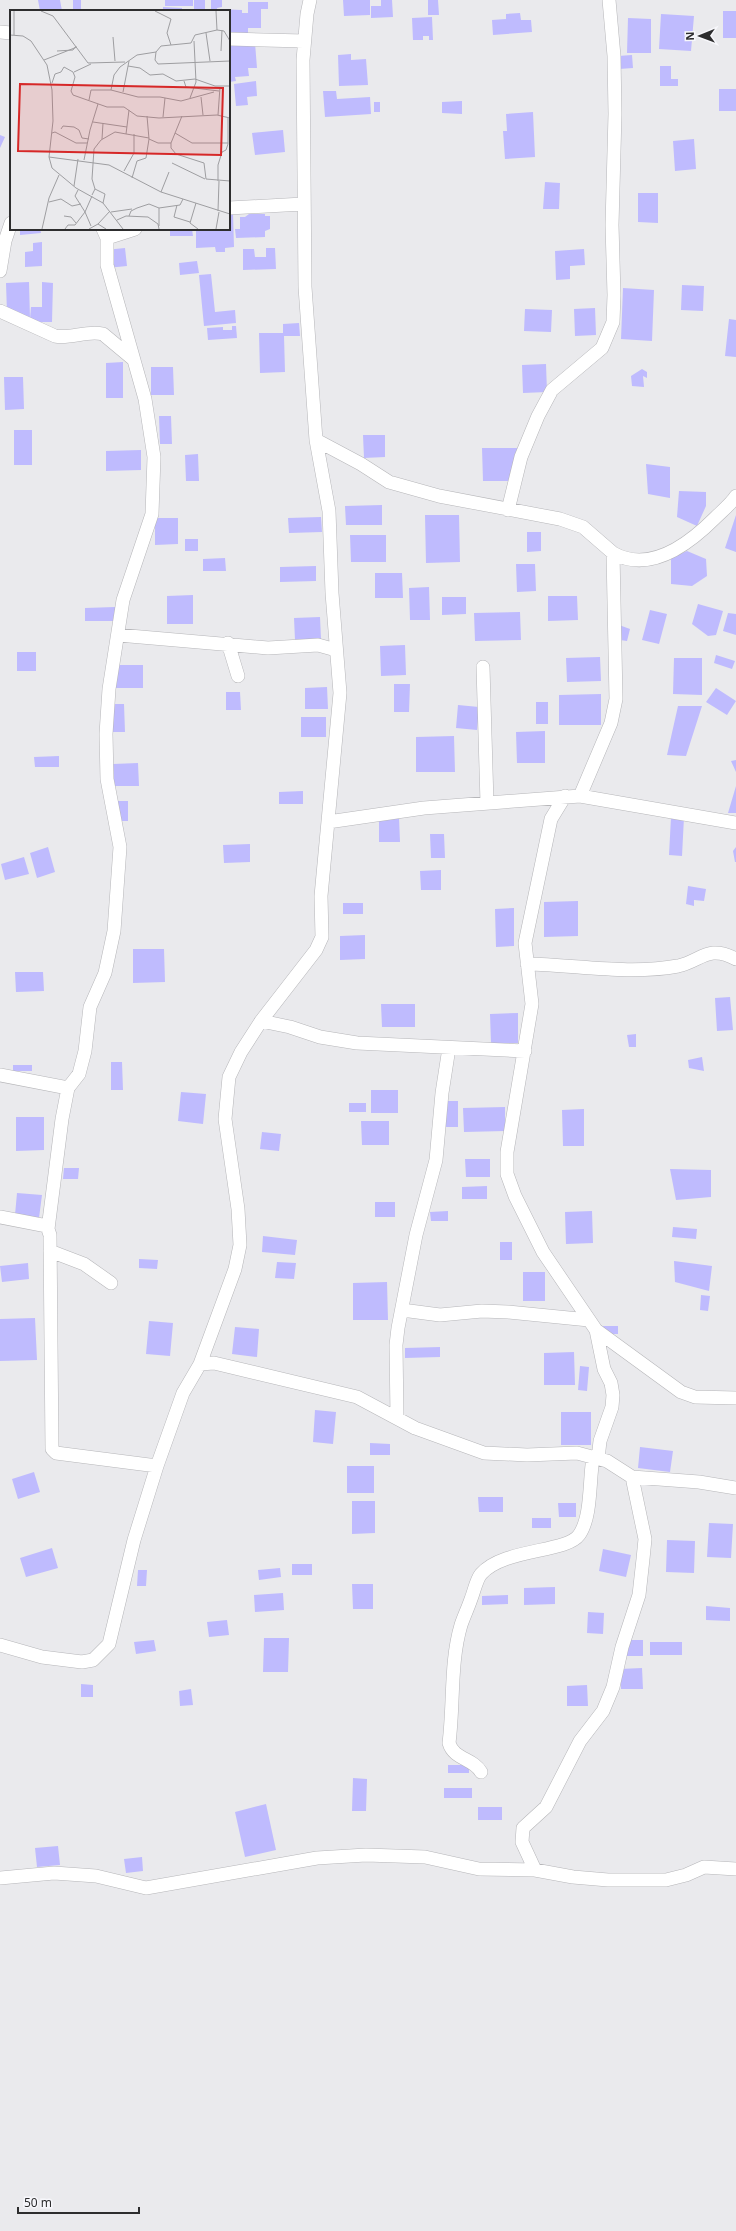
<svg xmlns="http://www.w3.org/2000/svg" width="736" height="2231" font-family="'Noto Sans',sans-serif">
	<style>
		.building { fill: #bfbbfe }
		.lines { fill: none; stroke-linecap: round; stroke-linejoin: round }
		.street-casing { stroke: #b6b6b9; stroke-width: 14 }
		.street { stroke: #fff; stroke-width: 13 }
		.inset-road { fill: none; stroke: #9e9ea1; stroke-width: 1 }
		.view { fill: #d62828; fill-opacity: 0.15; stroke: #d62828; stroke-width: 2 }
		.inset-edge { fill: none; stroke: #2d2d2e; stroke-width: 2 }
	</style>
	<rect width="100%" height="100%" fill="#eaeaed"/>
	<path class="building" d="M38 0H60L62 11H40Z
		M73 0H81V11H73Z
		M165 0H193V6H165Z
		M194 0H205V11H194Z
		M211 0H222V7L217 8V9L242 10V13H248V2H268V9H261V28H248V34L229 36V11H211Z
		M343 0H370V15L344 16Z
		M381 0H392L393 17 371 18V6H381Z
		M428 0H438L439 15H428Z
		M163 7 182 8V11H163Z
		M723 11H736V38H723Z
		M520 13 521 20H531L532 32 493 35 492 20 506 19V14Z
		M661 14 694 16 691 51 659 49Z
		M432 17 433 40H429V36H423V40H413L412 18Z
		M628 18 651 19V53H627Z
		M255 43 257 68H248L249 76 235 77 236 81 229 82V46Z
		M351 54V60L366 59 368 85 339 86 338 55Z
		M632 55 633 68 619 69 618 56Z
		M660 66H671V79H678V86H660Z
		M256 81 257 96 247 97 248 105 236 106 234 84Z
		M719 89H736V111H719Z
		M323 91H336L337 99 370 97 371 114 325 117Z
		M462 101V114L442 113V102Z
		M374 102H380V112H374Z
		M533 112 535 157 505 159 503 131H507L506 114Z
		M283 130 285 152 255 155 252 133Z
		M0 135 5 137 0 148Z
		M694 139 696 169 675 171 673 141Z
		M545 182 560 183 559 209H543Z
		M638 193H658V223L638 222Z
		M229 213H233L234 247 225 248V252H216L215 247 196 248V229H229Z
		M249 214H265V216H270V229L265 231V237L236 238 235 229H240V217H245Z
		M20 229H40L41 233 20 235Z
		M170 229H192L193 236H170Z
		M42 242V266L25 267V252L33 251V243Z
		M125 248 127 266 107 268 105 250Z
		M266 248H275L276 269 243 270V249H254L255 257H266Z
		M584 249 585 265 570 266V279L556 280 555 251Z
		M197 261 199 273 180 275 179 263Z
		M211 274 215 312 235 310 236 323 204 326 199 275Z
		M29 282 30 319 31 307H42V282L53 283 52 322H30L7 313 6 283Z
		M682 285 704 286 703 311 681 310Z
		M623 288 654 290 652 341 621 339Z
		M595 308 596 335 575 336 574 309Z
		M525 309 552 310 551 332 524 331Z
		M729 319 736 320V357L725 356Z
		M299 323 300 336H284L285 372 260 373 259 333H283V324Z
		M232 326H236L237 338 208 340 207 328 223 327V330H232Z
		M123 362V398H106V363Z
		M546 364 547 392 523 393 522 365Z
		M151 367H173L174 395H151Z
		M642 369 647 372V378L643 376 644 387 632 386 631 376Z
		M4 377H23L24 409 5 410Z
		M159 416H171L172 444H160Z
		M14 430H32V465H14Z
		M363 435H385V457L364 458Z
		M482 448H517L518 481H483Z
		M141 450V470L106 471V451Z
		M198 454 199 481H186L185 455Z
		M646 464 670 467V498L648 494Z
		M679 491 706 492V506L697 526 677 517Z
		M382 505V525H346L345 506Z
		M425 515H459L460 562 426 563Z
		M736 515V552L725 548Z
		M321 517 322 532 289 533 288 518Z
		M155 518H178V544L155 545Z
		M527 532H541V551L527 552Z
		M350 535H386V562H351Z
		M185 539H198V551H185Z
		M687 551 706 559 707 576 692 586 671 584V558Z
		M225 558 226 571H203V559Z
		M516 564H535L536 591 517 592Z
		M316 566V581L280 582V567Z
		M375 573H402L403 598H375Z
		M429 587 430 620H410L409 588Z
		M193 595V624H167V596Z
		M548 596H577L578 620 548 621Z
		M442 597H466V614L442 615Z
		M698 604 723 611 716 635 708 636 692 624Z
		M115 607V621H85V608Z
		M650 610 667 614 659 644 642 640Z
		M520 612 521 640 475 641 474 613Z
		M728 613 736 614V635L723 631Z
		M320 617 321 639 295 640 294 618Z
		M619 625 630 629 627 641 620 640Z
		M405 645 406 675 381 676 380 646Z
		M17 652H36V671H17Z
		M716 655 735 661 732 669 714 663Z
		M600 657 601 681 567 682 566 658Z
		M674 658H702V695L673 694Z
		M115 665H143V688H115Z
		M394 684H410L409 712H394Z
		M327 687 328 709H305V688Z
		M716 688 736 701 727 715 706 702Z
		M226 692H240L241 710H226Z
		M601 694V725H559V695Z
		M536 702H548V724H536Z
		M109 704H124L125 732H110Z
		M458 705 479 707 477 730 456 728Z
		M678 706H702L686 756 667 755Z
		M301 717H326V737H301Z
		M545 731V763H517L516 732Z
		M454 736 455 772H416V737Z
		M59 756V767H35L34 757Z
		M736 760V772L731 761Z
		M138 763 139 786H113V764Z
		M736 786V813H728Z
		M303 791V804H279V792Z
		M117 801H128V821H118Z
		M379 817H399L400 842H379Z
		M671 817H684L682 856 669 855Z
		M430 834H444L445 858H431Z
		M250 844V862L224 863 223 845Z
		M48 847 55 872 37 878 30 853Z
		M736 847V862H735L733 851Z
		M24 857 29 874 5 880 1 864Z
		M441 870V890H421L420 871Z
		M688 886 706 889 704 901 694 900V906L686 904Z
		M578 901V936L544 937V902Z
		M343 903H363V914H343Z
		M514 908V946L496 947 495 909Z
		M365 935V959L340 960V936Z
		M133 949H164L165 982 133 983Z
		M15 972H43L44 991 16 992Z
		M730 997 733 1030 717 1031 715 998Z
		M381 1004H415V1027H382Z
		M518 1013V1043H491L490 1014Z
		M636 1034V1047H629L627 1035Z
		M702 1057 704 1071 689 1068 688 1060Z
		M111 1062H122L123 1090H111Z
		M13 1065H32V1071H13Z
		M371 1090H398V1113H371Z
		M181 1092 206 1094 203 1124 178 1121Z
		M444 1101H458V1127H444Z
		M349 1103H366V1112H349Z
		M505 1107V1131L464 1132 463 1108Z
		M584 1109V1146H563L562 1110Z
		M16 1117H44V1150L16 1151Z
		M361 1121H389V1145H362Z
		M262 1132 281 1134 279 1151 260 1149Z
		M465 1159H490V1177H466Z
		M64 1168H79L78 1179H63Z
		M670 1169 711 1170V1197L676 1200Z
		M487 1186V1199H462V1187Z
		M17 1193 42 1195 39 1218 15 1215Z
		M375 1202H395V1217H375Z
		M448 1211V1221H431L430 1212Z
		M592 1211 593 1243 566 1244 565 1212Z
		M673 1227 697 1229 696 1239 672 1237Z
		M263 1236 297 1240 295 1255 262 1252Z
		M500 1242H512V1260H500Z
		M139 1259 158 1260 157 1269 139 1268Z
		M674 1261 712 1266 709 1291 675 1282Z
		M277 1262 296 1263 294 1279 275 1278Z
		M28 1263 29 1279 2 1282 0 1266Z
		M523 1272H545V1301H523Z
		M387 1282 388 1320H353V1283Z
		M701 1295 710 1296 708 1311 700 1310Z
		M35 1318 37 1360 0 1361V1319Z
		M149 1321 173 1323 170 1356 146 1354Z
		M603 1326H618V1334H603Z
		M235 1327 259 1329 257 1357 232 1354Z
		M440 1347V1357L405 1358V1348Z
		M574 1352 575 1385H544V1353Z
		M580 1366 589 1367 587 1391 578 1390Z
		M315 1410 336 1412 333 1444 313 1442Z
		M561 1412H591V1445H561Z
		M370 1443 390 1444V1455H370Z
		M640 1447 673 1451 670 1472 638 1468Z
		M347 1466H374V1493H347Z
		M34 1472 40 1492 18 1499 12 1479Z
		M478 1497H503V1512H479Z
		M352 1501H375V1533L352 1534Z
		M558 1503H576V1517H559Z
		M532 1518H551V1528H532Z
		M709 1523 733 1524 731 1558 707 1557Z
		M667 1540 695 1541 694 1573 666 1572Z
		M52 1548 58 1568 26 1577 20 1558Z
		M603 1549 631 1555 626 1577 599 1571Z
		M292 1564H312V1575H292Z
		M280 1568 281 1577 259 1580 258 1570Z
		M138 1570H147L146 1586H137Z
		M352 1584H373V1609H353Z
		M555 1587V1604L524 1605V1588Z
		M283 1593 284 1610 255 1612 254 1595Z
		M508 1595V1604L482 1605V1596Z
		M706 1606 730 1608V1621L706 1620Z
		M588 1612 604 1613 603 1634 587 1633Z
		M227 1620 229 1635 209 1637 207 1622Z
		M264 1638H289L288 1672H263Z
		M154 1640 156 1651 136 1654 134 1642Z
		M627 1640H643V1656H626Z
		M650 1642H682V1655H650Z
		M642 1668 643 1689H621L620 1669Z
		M81 1684 93 1685V1697H81Z
		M587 1685 588 1706H567V1686Z
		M191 1689 193 1705 180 1706 179 1691Z
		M448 1765H469V1773H448Z
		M353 1778 367 1779 366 1811H352Z
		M444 1788H472V1798H444Z
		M266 1804 276 1850 245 1857 235 1812Z
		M478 1807H502V1820H478Z
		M58 1846 60 1865 37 1867 35 1848Z
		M142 1857 143 1871 126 1873 124 1859Z"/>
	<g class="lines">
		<defs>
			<path id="street" d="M0 32 11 33
				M229 39 304 41
				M229 208 303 204
				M107 238 135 229
				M0 271 5 241 11 223
				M0 311 55 336C71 339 87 330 103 334L133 359
				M316 440 361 464 389 482 439 496 560 519 583 527 613 553 616 699 611 723 580 796
				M508 510 521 457 538 416 552 390 602 348 613 322 614 295 612 225 615 114 614 56 609 0
				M613 553C650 574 689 544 715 518 722 511 731 504 736 496
				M118 635 268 648 318 645 336 650
				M228 643 238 676
				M483 667 487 803
				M565 796 551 819 525 943 532 1004 507 1152V1174L515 1196 543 1252 596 1330 681 1392 695 1397 736 1398
				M328 822 424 808 580 796 736 823
				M527 964C577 965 629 975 678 966 701 961 708 944 736 959
				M261 1021 290 1027 320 1037 357 1043 525 1051
				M0 1075 68 1088
				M0 1217 47 1226 50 1235 52 1449 56 1453 157 1466
				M48 1229 62 1119 68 1088 79 1074 85 1051 90 1007 105 973 114 931 120 847 107 779 106 734 109 689 123 600 152 514 154 457 145 399 107 265V238L103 229
				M50 1251 84 1264 111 1283
				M402 1310 440 1315 482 1311 508 1312 589 1320
				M596 1330 604 1369 611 1383 613 1395 612 1407 600 1441 598 1459
				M200 1364 214 1363 357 1397 415 1428 484 1453 527 1455 577 1453 607 1461 632 1477 699 1482 736 1488
				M397 1417 396 1345 398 1328 416 1235 436 1160 442 1093 449 1048
				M0 1645 42 1657 82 1662 93 1660 109 1644 134 1540 157 1466 183 1393 200 1364 235 1269 240 1245 238 1209 225 1119 229 1077 241 1052 261 1021 316 950 322 937 321 896 340 693 332 593 329 511 316 440 305 287 303 60 307 14 310 0
				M481 1772C473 1758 454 1760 449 1743 454 1704 450 1662 461 1625 464 1616 468 1608 471 1599 474 1592 476 1580 481 1574 504 1548 566 1553 579 1535 592 1517 589 1480 593 1458
				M535 1870 522 1842 523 1828 546 1807 580 1741 603 1711 613 1687 622 1647 639 1595 643 1559 645 1539 632 1477
				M0 1878 54 1873 96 1876 146 1888 317 1858 366 1855 425 1857 479 1869 535 1870 573 1877 608 1880H666L686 1875 704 1867 736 1869"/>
		</defs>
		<use href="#street" class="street-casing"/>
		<use href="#street" class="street"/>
	</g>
	<g transform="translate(10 10)">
		<rect width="220" height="220" fill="#eaeaed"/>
		<path class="inset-road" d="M31 1 43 6 78 53 115 52M145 1 161 9 157 23 161 35M206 1 207 20M196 23 200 51M0 25 13 26 21 31 37 55 42 80 43 111 39 147 42 158 66 178 93 193 113 219M4 25V1M103 27 105 51M47 41 63 40 66 36M211 41 212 20M146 42 145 50 148 54 220 51M34 50 67 37M118 56 130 58 140 65 153 64 166 71 185 69 205 76H220M64 62 81 54M174 71 176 77 209 81M42 73 45 64 51 62 54 57 63 62 65 67 61 81 63 85 97 97H114L127 106 149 108 207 105 220 108M101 80 128 87H150L171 91 204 82M113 82 119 51M191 87 193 105M180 88 186 72 184 31M79 90 81 80H101L104 65 110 57 127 45 146 42 151 36 181 33 185 25 207 20 214 21 220 31M208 105 210 77M153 107 155 88M83 112 117 117M51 119 53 116 64 117 69 120 72 128 79 129M42 123 45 122 66 133H77M165 123 182 133H218M116 124 119 100M92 129 93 113M139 129 148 133H161L172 106M161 133V138L166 144 194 153 196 169 220 171M39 147 99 155 151 182 220 204M74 150 80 120 88 94M162 153 195 169M114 161 124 143V124M122 168 127 151 136 148 139 129 137 106M208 171V155L212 142 216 140 218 134V108M64 176 68 149M85 179 95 184 93 193M68 180 65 186 75 202 81 216M151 182 159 162M82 185 85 179 82 169 84 139 91 130 105 122 139 128M39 192 51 189 62 196 71 194M186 193 180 213 188 219M167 195 164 207 180 212M149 198V216M208 201 209 171M101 202 122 199M54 206 61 207 66 213M119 206 121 201 127 198 139 194 149 198 170 195 173 189M107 210 116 206 138 207 148 214 149 219M88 214 100 201M32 219 39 188 49 165M55 219 58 215H65L75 202 82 186M79 219 88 214 96 219M206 219 209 202"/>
		<path class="view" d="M10 74 213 78 211 145 8 141Z"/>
		<rect width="220" height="220" class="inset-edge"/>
	</g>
	<g transform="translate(700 36) rotate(269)" stroke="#f7f7fb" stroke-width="3" paint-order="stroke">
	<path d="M0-3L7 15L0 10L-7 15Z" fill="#2d2d2e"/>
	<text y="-6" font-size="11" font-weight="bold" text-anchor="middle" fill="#2d2d2e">N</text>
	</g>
	<path d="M18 2207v6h121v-6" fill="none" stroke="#2d2d2e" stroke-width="2"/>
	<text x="24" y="2207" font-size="12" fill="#2d2d2e" stroke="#f7f7fb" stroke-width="3" paint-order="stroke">50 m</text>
</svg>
